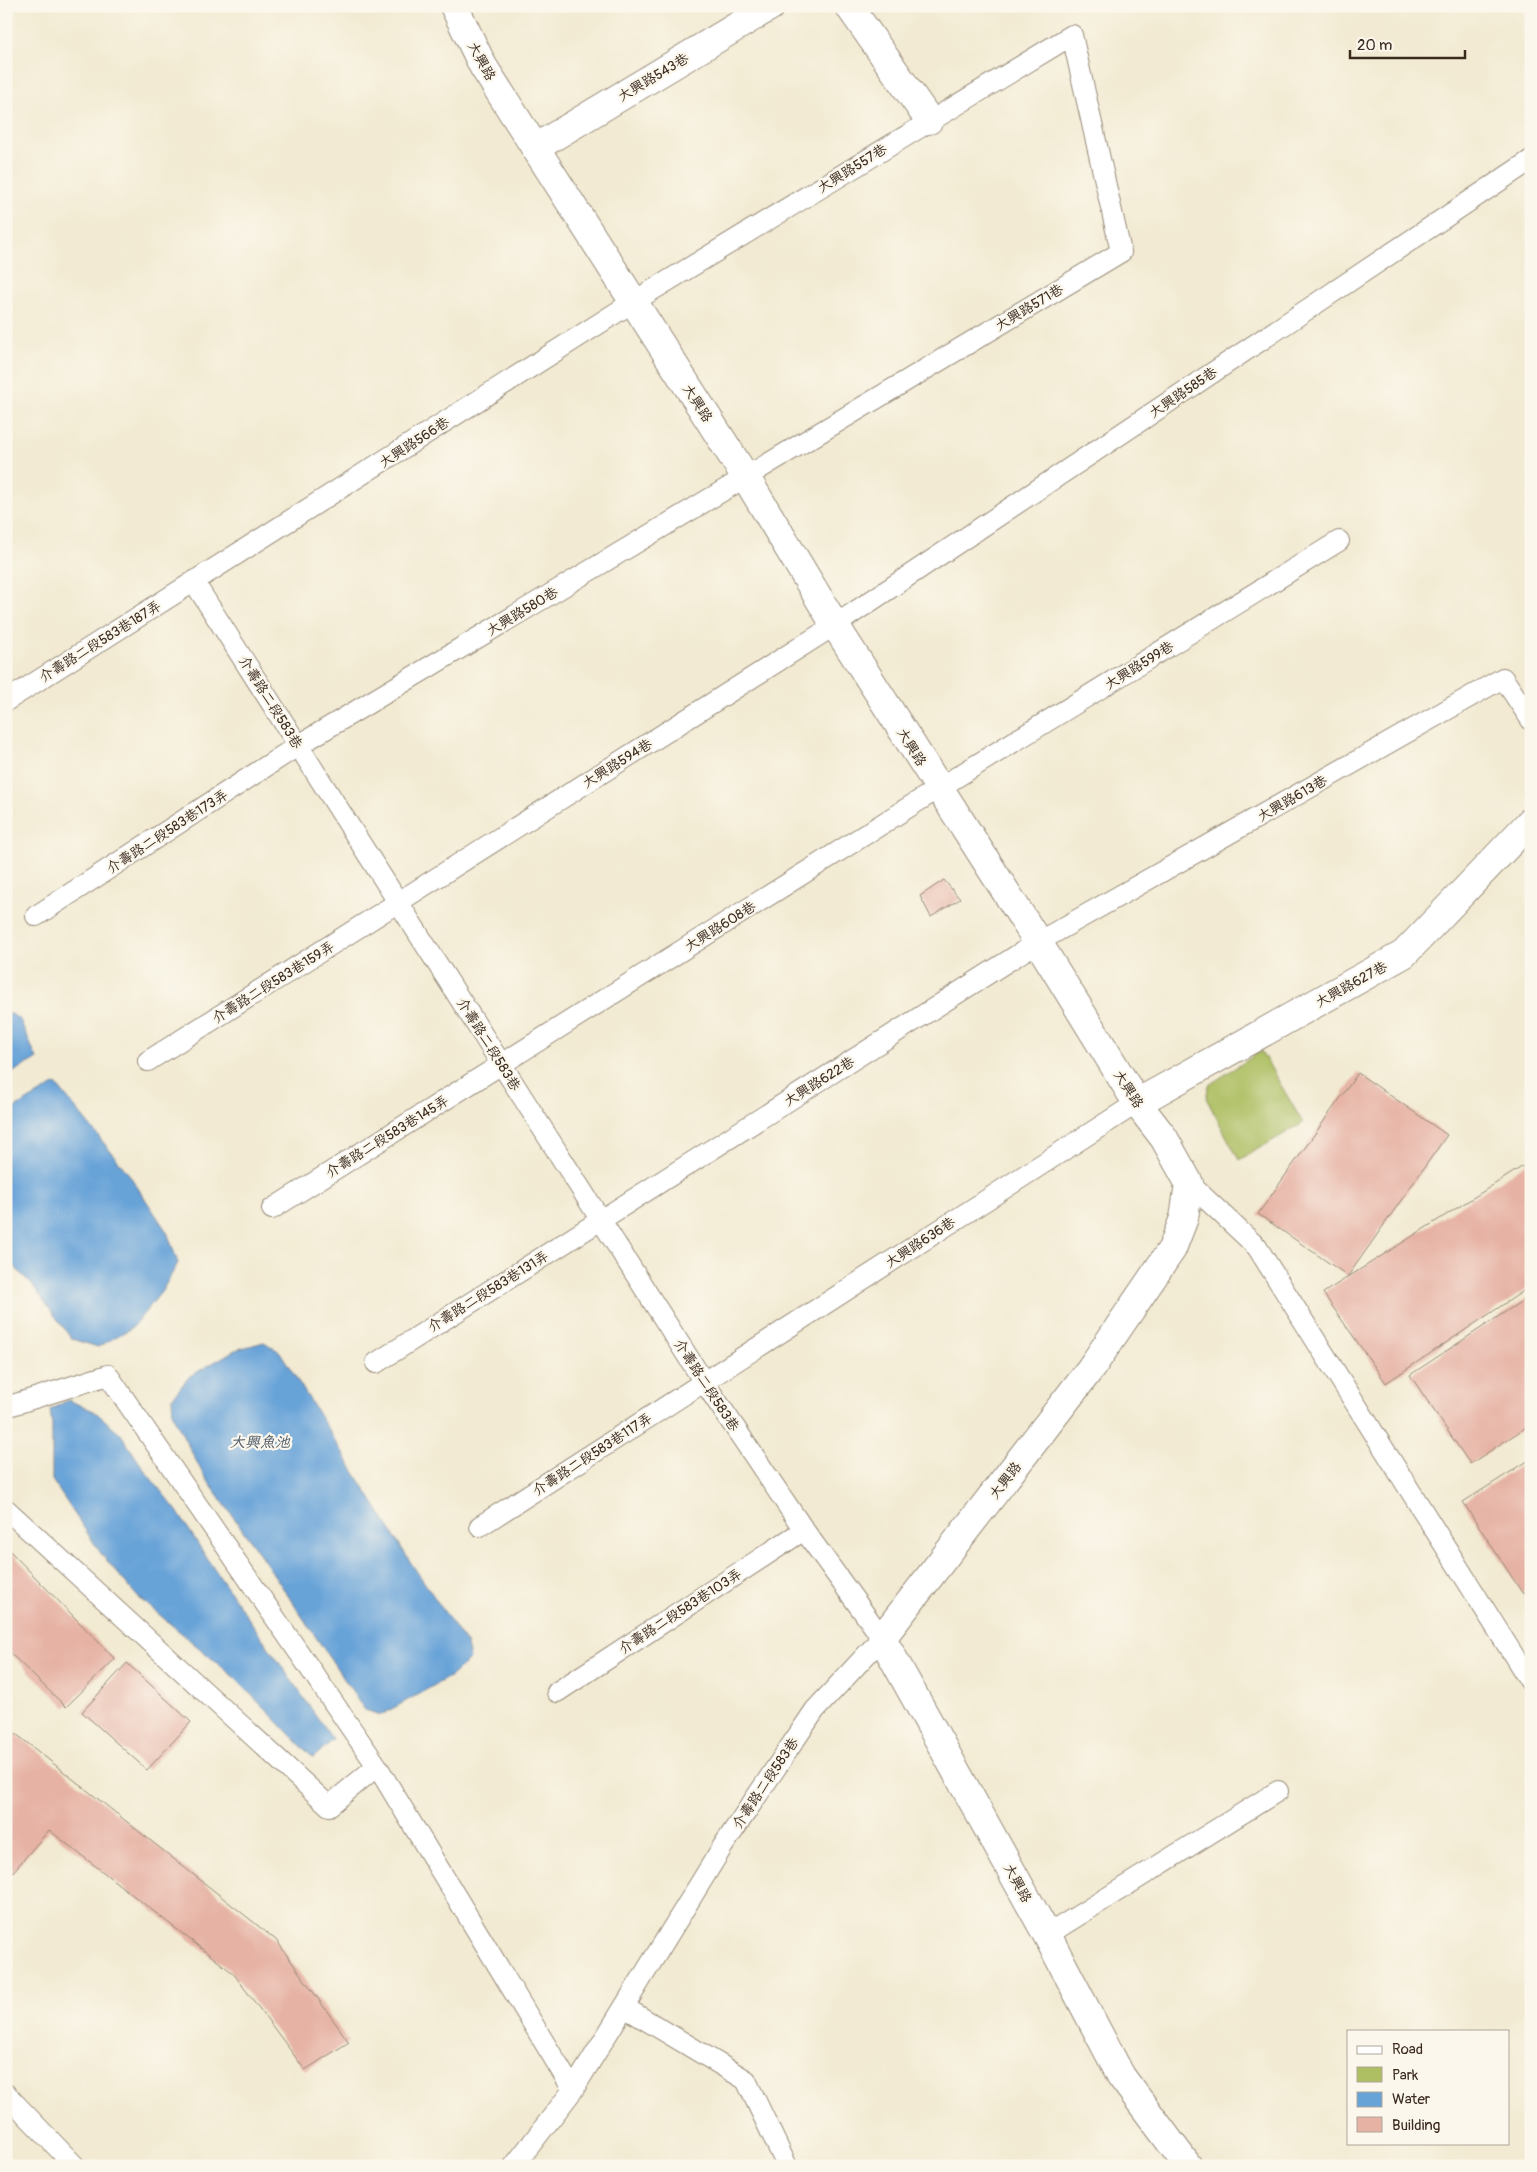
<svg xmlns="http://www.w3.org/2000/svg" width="1537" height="2172" font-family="Pangolin,'LXGW WenKai TC',sans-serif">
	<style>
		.green { fill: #aebf63; stroke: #747440 }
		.water { fill: #68a3d8; stroke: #52667b }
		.building { fill: #e6b2a4 }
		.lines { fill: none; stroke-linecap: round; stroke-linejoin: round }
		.service-casing { stroke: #968a78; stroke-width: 22 }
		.minor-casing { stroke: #968a78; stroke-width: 30 }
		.tertiary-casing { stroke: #968a78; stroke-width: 30 }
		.service { stroke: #fff; stroke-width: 20 }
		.minor { stroke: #fff; stroke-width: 28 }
		.tertiary { stroke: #fff; stroke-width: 28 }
		.labels { text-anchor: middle; stroke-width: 4.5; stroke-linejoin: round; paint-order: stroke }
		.street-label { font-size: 14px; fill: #3b2a1e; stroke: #fbf7ec }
		.water-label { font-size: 15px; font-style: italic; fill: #4d5a68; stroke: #fbf7ec }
	</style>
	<rect width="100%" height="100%" fill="#fbf7ec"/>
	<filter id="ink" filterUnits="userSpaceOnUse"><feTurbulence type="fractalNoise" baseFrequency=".02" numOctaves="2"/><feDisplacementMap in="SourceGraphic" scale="10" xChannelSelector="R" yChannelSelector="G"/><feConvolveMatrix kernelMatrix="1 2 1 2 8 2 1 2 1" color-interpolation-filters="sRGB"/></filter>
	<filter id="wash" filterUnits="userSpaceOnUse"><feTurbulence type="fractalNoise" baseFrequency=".0096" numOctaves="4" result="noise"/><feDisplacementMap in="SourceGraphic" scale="20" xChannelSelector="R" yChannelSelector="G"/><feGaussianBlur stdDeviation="1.12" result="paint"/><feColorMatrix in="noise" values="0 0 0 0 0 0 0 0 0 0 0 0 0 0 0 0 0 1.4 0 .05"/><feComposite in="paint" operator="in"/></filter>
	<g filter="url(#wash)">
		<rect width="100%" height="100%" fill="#f2ead2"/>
		<path class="green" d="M1261 1051 1303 1123 1239 1160 1206 1098 1209 1085Z"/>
		<path class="water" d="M6 1010 20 1020 37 1059 6 1076Z
			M56 1084 128 1173 167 1232 178 1263 162 1291 133 1327 98 1347 72 1339 33 1286 6 1258V1113Z
			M264 1342 280 1352 409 1560 467 1645 470 1659 451 1676 381 1715 365 1710 264 1560 203 1474 173 1416 172 1398 189 1377 235 1350Z
			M68 1400 94 1411 120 1433 145 1471 177 1511 210 1563 333 1740 313 1758 235 1678 137 1596 102 1555 52 1480V1424L50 1410Z"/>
		<g id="blocks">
			<path class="building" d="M944 880 960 899 931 917 920 896Z
				M1358 1073 1447 1135 1348 1276 1258 1214Z
				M1531 1161V1286L1386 1383 1323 1293Z
				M1531 1295V1424L1470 1464 1410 1375Z
				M1531 1459V1589L1523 1594 1463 1502Z
				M6 1547 115 1659 66 1707 6 1649Z
				M127 1663 191 1722 147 1770 82 1712Z
				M6 1726 276 1940 349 2042 305 2070 233 1973 49 1830 6 1880Z"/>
		</g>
	</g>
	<g filter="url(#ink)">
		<use href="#blocks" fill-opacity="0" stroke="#968a78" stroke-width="1"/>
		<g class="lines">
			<defs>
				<path id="service" d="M194 582 704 1382 804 1530 882 1638 815 1710 723 1846 573 2090 514 2166
					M6 701 633 302 1072 35 1121 252 299 745 36 916
					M148 1061 835 625 1531 160
					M1189 1183 1257 1247 1531 1683
					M272 1209 939 788 1339 541
					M376 1363 1038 942 1503 678 1531 720
					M6 1407 108 1375 377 1766 573 2090
					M6 1509 329 1806 377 1766
					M480 1526 1137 1103
					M557 1692 804 1530
					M1047 1935 1278 1791
					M624 2007 746 2080 787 2166
					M6 2094 75 2166"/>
				<path id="minor" d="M849 6 929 120
					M535 148 771 6
					M1137 1103 1404 954 1531 821"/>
				<path id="tertiary" d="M454 6 483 66 745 476 835 625 1038 942 1137 1103 1164 1138 1189 1183 1184 1218 1172 1249 1091 1368 882 1638 1047 1935 1121 2076 1188 2166"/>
			</defs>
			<use href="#service" class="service-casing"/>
			<use href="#minor" class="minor-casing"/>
			<use href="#tertiary" class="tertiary-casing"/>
			<use href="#service" class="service"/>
			<use href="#minor" class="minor"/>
			<use href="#tertiary" class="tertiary"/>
		</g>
	</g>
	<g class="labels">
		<g class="street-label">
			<text transform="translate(482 61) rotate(61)" y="5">大興路</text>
			<text transform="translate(653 77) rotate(-31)" y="5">大興路543巷</text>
			<text transform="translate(852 168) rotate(-32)" y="5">大興路557巷</text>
			<text transform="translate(1029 307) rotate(-31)" y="5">大興路571巷</text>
			<text transform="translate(1183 392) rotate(-34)" y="5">大興路585巷</text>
			<text transform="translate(698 403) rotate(57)" y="5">大興路</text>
			<text transform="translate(414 442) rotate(-33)" y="5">大興路566巷</text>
			<text transform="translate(522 611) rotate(-31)" y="5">大興路580巷</text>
			<text transform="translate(100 641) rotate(-32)" y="5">介壽路二段583巷187弄</text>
			<text transform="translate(1139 665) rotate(-32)" y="5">大興路599巷</text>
			<text transform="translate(271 702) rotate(58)" y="5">介壽路二段583巷</text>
			<text transform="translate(912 747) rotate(58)" y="5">大興路</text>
			<text transform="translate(617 763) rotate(-32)" y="5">大興路594巷</text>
			<text transform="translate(1292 798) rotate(-30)" y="5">大興路613巷</text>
			<text transform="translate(167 831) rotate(-33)" y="5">介壽路二段583巷173弄</text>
			<text transform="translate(720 926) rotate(-32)" y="5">大興路608巷</text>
			<text transform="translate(273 982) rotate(-32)" y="5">介壽路二段583巷159弄</text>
			<text transform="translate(1351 984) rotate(-29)" y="5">大興路627巷</text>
			<text transform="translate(489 1044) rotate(58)" y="5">介壽路二段583巷</text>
			<text transform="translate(819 1081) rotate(-32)" y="5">大興路622巷</text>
			<text transform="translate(1129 1089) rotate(57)" y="5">大興路</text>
			<text transform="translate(387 1136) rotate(-32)" y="5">介壽路二段583巷145弄</text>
			<text transform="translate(920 1242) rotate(-33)" y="5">大興路636巷</text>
			<text transform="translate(488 1291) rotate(-32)" y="5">介壽路二段583巷131弄</text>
			<text transform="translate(707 1385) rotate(57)" y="5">介壽路二段583巷</text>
			<text transform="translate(592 1454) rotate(-33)" y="5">介壽路二段583巷117弄</text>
			<text transform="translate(1005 1480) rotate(-52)" y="5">大興路</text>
			<text transform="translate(680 1611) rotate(-33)" y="5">介壽路二段583巷103弄</text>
			<text transform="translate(765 1783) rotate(-56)" y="5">介壽路二段583巷</text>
			<text transform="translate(1018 1883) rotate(61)" y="5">大興路</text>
		</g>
		<g class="water-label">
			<text x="260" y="1447">大興魚池</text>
		</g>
	</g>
	<rect width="1537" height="2172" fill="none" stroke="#fbf7ec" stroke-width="25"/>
	<rect x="1347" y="2030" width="162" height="115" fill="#fbf7ec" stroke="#aea59a"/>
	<rect x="1357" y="2046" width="25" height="8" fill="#ffffff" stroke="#aea59a"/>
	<text x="1392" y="2054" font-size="15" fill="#3b2a1e">Road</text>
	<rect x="1357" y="2067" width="25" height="15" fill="#aebf63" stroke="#aea59a"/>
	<text x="1392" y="2080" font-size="15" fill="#3b2a1e">Park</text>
	<rect x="1357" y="2092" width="25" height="15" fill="#68a3d8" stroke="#aea59a"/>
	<text x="1392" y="2104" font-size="15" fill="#3b2a1e">Water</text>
	<rect x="1357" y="2117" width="25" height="15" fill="#e6b2a4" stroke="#aea59a"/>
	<text x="1392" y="2130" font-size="15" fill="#3b2a1e">Building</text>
	<path d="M1350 50v8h115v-8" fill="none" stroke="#3b2a1e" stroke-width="2.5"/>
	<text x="1357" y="50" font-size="15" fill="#3b2a1e" stroke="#fbf7ec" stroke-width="4" paint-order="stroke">20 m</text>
</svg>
